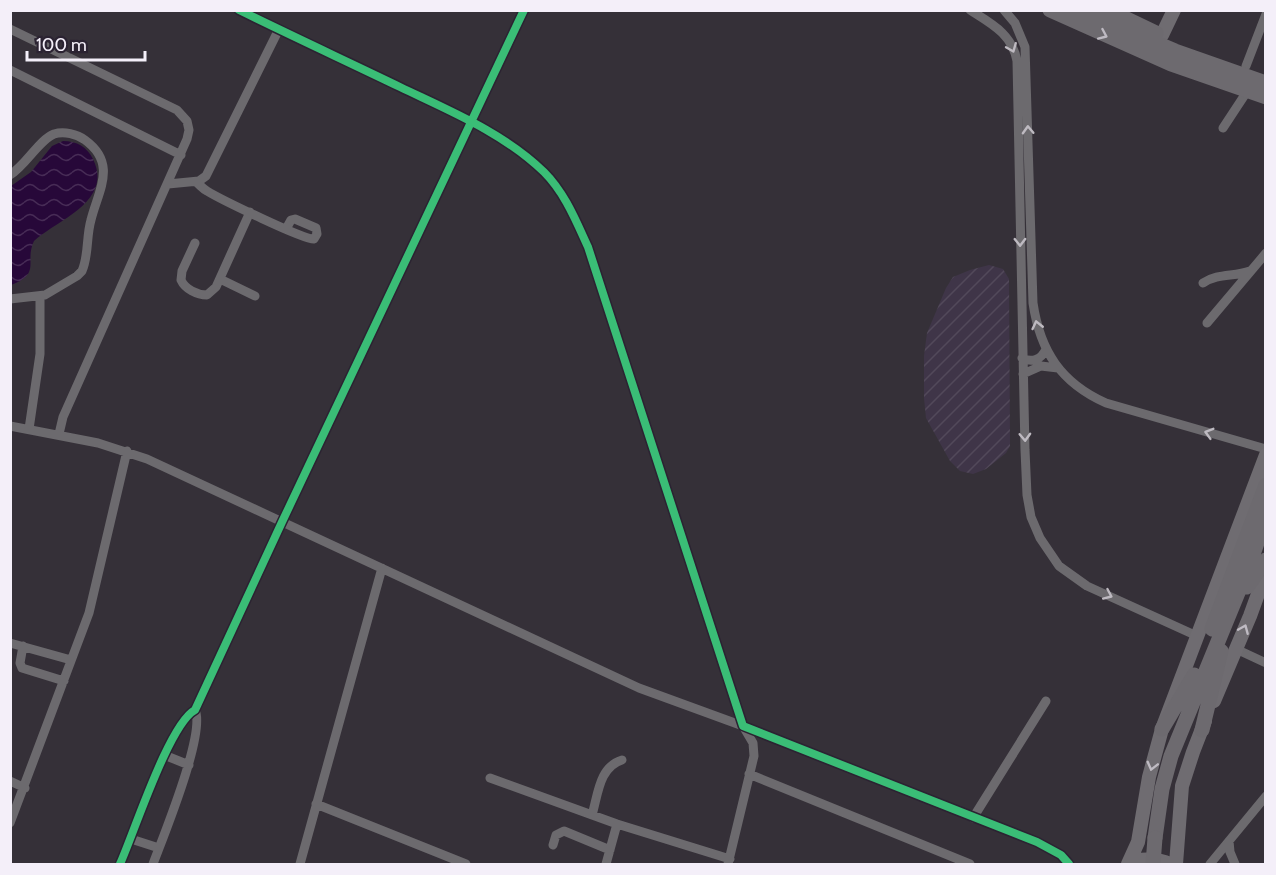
<svg xmlns="http://www.w3.org/2000/svg" width="1276" height="875" font-family="Cabin,sans-serif">
	<style>
		.industrial { fill: url(#industrial-furrows) }
		.water { fill: url(#water-waves) }
		.lines { fill: none; stroke-linecap: round; stroke-linejoin: round }
		.street { stroke: #6c6a6e; stroke-width: 9 }
		.secondary { stroke: #6f6c71; stroke-width: 14 }
		.primary { stroke: #6d6a6f; stroke-width: 15 }
		.primary-bridge { stroke: #6d6a6f; stroke-width: 15 }
		.cycleway-casing { stroke: #2b2332; stroke-width: 11 }
		.cycleway { stroke: #3abd76; stroke-width: 8 }
		.oneway { stroke: #bebac2 }
		.oneway2 { stroke: #bebac1 }
		.oneway3 { stroke: #bfbbc3 }
	</style>
	<defs>
		<pattern id="industrial-furrows" width="10" height="10" patternUnits="userSpaceOnUse" patternTransform="scale(1.5)"><rect width="10" height="10" fill="#3f3548"/><path d="M-1 1l2-2M0 10L10 0M9 11l2-2" fill="none" stroke="#52495a"/></pattern>
		<pattern id="water-waves" width="16" height="10" patternUnits="userSpaceOnUse" patternTransform="scale(1.5)"><rect width="16" height="10" fill="#270839"/><path d="M0 5q4-4 8 0t8 0" fill="none" stroke="#472c56"/></pattern>
	</defs>
	<rect width="100%" height="100%" fill="#353038"/>
	<path class="industrial" d="M989 265 1003 269 1009 279 1010 446 1006 453 986 469 973 474 960 471 950 461 926 418 924 398V356L927 333 946 288 953 277 970 270Z"/>
	<path class="water" d="M63 141C77 141 87 147 93 159 114 202 56 220 34 241 24 262 42 273 11 285V186L31 172 52 146Z"/>
	<g class="lines">
		<path class="street" d="M239 10C292 36 346 61 400 87 450 111 504 133 544 172 565 193 576 221 588 247L743 726 1037 842 1061 855 1069 864
			M970 10C992 24 1012 34 1017 61L1025 450 1027 495 1031 517 1040 538 1059 566 1087 586 1197 636
			M1004 10 1015 23 1025 47 1033 303C1040 351 1061 383 1106 403L1266 449
			M10 29 177 110 187 121 189 130 187 139 63 417 59 434
			M1246 66 1266 14
			M10 70 181 155
			M1223 128 1248 90
			M10 175C26 165 39 140 54 134 64 131 77 134 85 140 118 164 98 191 91 220 86 237 89 255 82 271L77 276 45 295 10 299
			M196 182C200 185 203 189 207 191 220 199 304 240 314 239L317 234 316 228 295 219 291 220 286 229
			M168 184 199 181 206 176 279 29
			M195 243 182 271 181 280C185 289 197 295 207 295L216 287 250 212
			M220 279 255 296
			M1203 283C1218 273 1234 277 1250 271
			M1207 323 1266 253
			M1022 358C1032 363 1041 360 1046 349
			M1023 374 1041 366 1058 368
			M10 426 98 443 147 459 639 688 743 726 753 743 754 756 728 864
			M29 429 40 354V296
			M10 643 71 660
			M23 646 20 663 22 668 64 681
			M1236 649 1266 663
			M164 755 189 765
			M749 774 970 864
			M490 778 617 824 730 859
			M10 781 25 788
			M316 804 466 864
			M592 815C598 795 599 767 622 760
			M973 818 1046 701
			M10 823 89 613 127 451
			M131 839 159 848
			M1229 841 1230 852 1235 864
			M553 845 556 835 564 831 610 850
			M120 864C134 833 169 724 195 710L282 522 524 10
			M153 864C163 837 206 733 195 710
			M300 864 382 568
			M606 864 617 824
			M1210 864 1266 796"/>
		<path class="secondary" d="M1162 35 1174 10
			M1214 701 1250 616 1266 572
			M1128 864 1138 842 1149 777 1162 729 1266 455
			M1129 864C1139 857 1159 859 1170 864
			M1176 864 1182 786 1193 752 1205 721"/>
		<path class="primary" d="M1050 10 1171 64 1266 97
			M1078 10 1175 51 1266 83
			M1108 10 1156 33
			M1247 587 1266 560
			M1212 629 1266 485
			M1162 729 1194 675
			M1202 730 1221 651
			M1155 838 1162 789 1171 756 1249 566 1266 517"/>
		<path class="primary-bridge" d="M1153 864 1155 838"/>
		<defs>
			<path id="cycleway" d="M239 10C292 36 346 61 400 87 450 111 504 133 544 172 565 193 576 221 588 247L743 726 1037 842 1061 855 1069 864
				M120 864C134 833 169 724 195 710L282 522 524 10"/>
		</defs>
		<use href="#cycleway" class="cycleway-casing"/>
		<use href="#cycleway" class="cycleway"/>
	</g>
	<defs><path id="oneway-chevron" d="M-2-3.5L2.5 0L-2 3.5" fill="none" stroke-width="1.6" stroke-linecap="round" stroke-linejoin="round" transform="scale(1.5)"/></defs>
	<use class="oneway" href="#oneway-chevron" transform="translate(1103 35) rotate(24)"/>
	<g class="oneway2">
		<use href="#oneway-chevron" transform="translate(1012 48) rotate(68)"/>
		<use href="#oneway-chevron" transform="translate(1028 130) rotate(-92)"/>
		<use href="#oneway-chevron" transform="translate(1020 242) rotate(89)"/>
		<use href="#oneway-chevron" transform="translate(1037 325) rotate(-103)"/>
		<use href="#oneway-chevron" transform="translate(1209 433) rotate(-164)"/>
		<use href="#oneway-chevron" transform="translate(1025 437) rotate(88)"/>
		<use href="#oneway-chevron" transform="translate(1108 595) rotate(24)"/>
	</g>
	<g class="oneway3">
		<use href="#oneway-chevron" transform="translate(1244 629) rotate(-67)"/>
		<use href="#oneway-chevron" transform="translate(1152 766) rotate(104)"/>
	</g>
	<rect width="1276" height="875" fill="none" stroke="#f4eff9" stroke-width="24"/>
	<path d="M27 51v9h118v-9" fill="none" stroke="#f4eff9" stroke-width="3"/>
	<text x="36" y="51" font-size="18" fill="#f4eff9" stroke="#2b2332" stroke-width="4.5" paint-order="stroke">100 m</text>
</svg>
